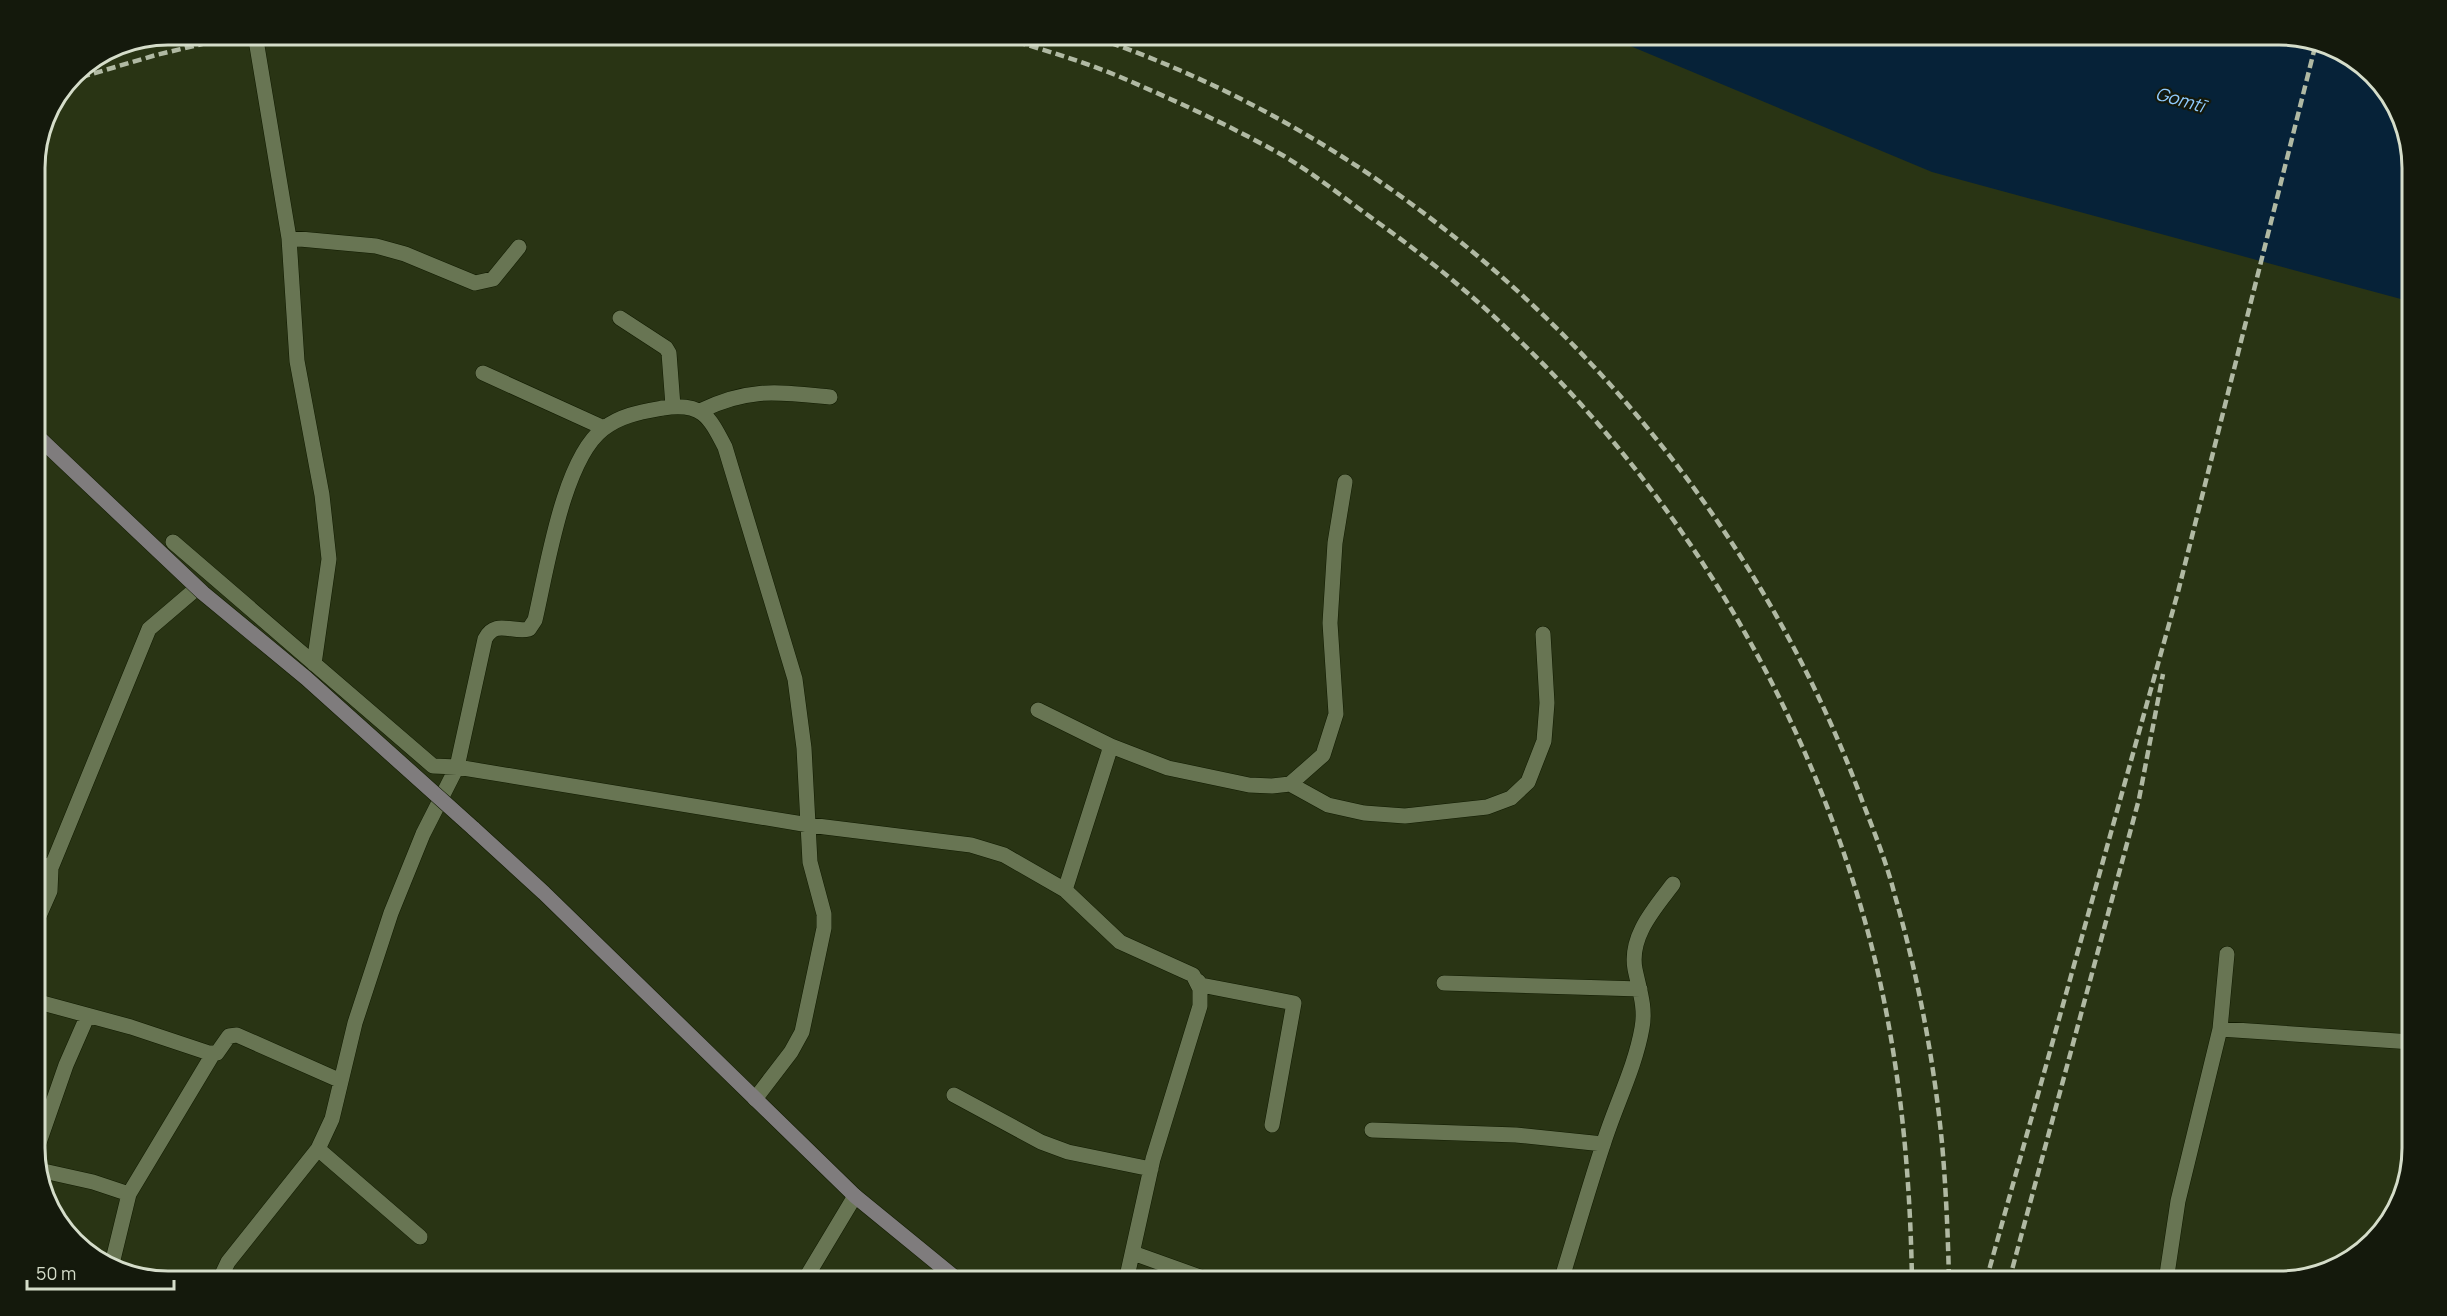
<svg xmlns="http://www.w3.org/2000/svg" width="2447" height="1316" font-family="Manrope,sans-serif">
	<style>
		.water { fill: #062238 }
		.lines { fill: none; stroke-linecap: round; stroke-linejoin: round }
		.street-casing { stroke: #111b00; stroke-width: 16 }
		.secondary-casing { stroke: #111b00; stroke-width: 16 }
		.street { stroke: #687553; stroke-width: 15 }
		.secondary { stroke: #7f7c7d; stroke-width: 15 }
		.rail { stroke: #b0b9a3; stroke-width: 4.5; stroke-dasharray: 9 4.5; stroke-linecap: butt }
		.secondary-bridge-casing { stroke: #111b00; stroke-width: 16; stroke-linecap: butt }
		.secondary-bridge { stroke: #7f7c7d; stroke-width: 15 }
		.labels { text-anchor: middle; stroke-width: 4.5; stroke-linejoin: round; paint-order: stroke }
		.water-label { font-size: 18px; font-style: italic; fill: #90cbfe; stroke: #14190c }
		.rim { fill: none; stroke: #d5ddca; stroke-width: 3 }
	</style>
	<rect width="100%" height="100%" fill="#293414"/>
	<path class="water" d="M2279 34 2339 48 2390 94 2412 159V302L1932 172 1604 35Z"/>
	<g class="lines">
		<defs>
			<path id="street" d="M255 34 289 238 297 361 322 495 329 559 314 664
				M289 238 376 246 405 254 475 283 493 279 519 247
				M620 318 666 348 669 353 673 406
				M483 373 604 428
				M700 411C749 387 778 392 830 397
				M173 542 433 766 457 767 809 825 971 845 1004 855 1065 890 1120 942 1193 975 1200 989V1006L1153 1159 1126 1281
				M1038 710 1111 746 1168 768 1249 785 1272 786 1290 784 1323 755 1336 714 1330 623 1335 543 1345 482
				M1290 784 1328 805 1364 813 1405 816 1487 807 1511 798 1528 782 1544 741 1547 703 1543 634
				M35 861 51 868
				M1065 890 1111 746
				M35 925 50 891 51 868 149 629 197 588
				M1198 981 1201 985 1294 1003 1272 1125
				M1444 983 1640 989
				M35 1001 131 1027 209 1053H217L229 1036 237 1035 341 1081
				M2220 1029 2412 1042
				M954 1095 1041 1142 1068 1152 1151 1169
				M1372 1130 1516 1135 1603 1144
				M318 1149 420 1237
				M35 1154 66 1065 87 1017
				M39 1170 93 1182 129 1194
				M1133 1253 1211 1281
				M111 1268 129 1194 213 1054
				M219 1281 228 1262 318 1149 332 1119 355 1023 391 913 423 834 457 767 485 639C495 619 512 633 529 629L535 620C547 569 563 460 603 429 621 415 641 412 663 408 702 402 709 416 725 447L795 679 804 748 810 862 824 914V928L802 1032 791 1052 755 1099
				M804 1281 855 1196
				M1561 1281C1575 1236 1588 1190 1603 1145 1615 1106 1635 1068 1642 1028 1646 1007 1639 989 1635 969 1629 936 1655 908 1673 884
				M2166 1281 2178 1201 2220 1029 2227 954"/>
			<path id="secondary" d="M473 828 544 893 855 1196 959 1281"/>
		</defs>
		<use href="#street" class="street-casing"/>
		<use href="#secondary" class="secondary-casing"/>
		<use href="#street" class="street"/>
		<use href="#secondary" class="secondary"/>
		<path class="rail" d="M991 34C1033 47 1077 59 1118 76 1174 100 1231 126 1284 156 1317 176 1348 201 1380 224 1616 393 1789 646 1866 925 1898 1041 1910 1162 1912 1281
			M1085 34C1442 152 1735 453 1863 803 1875 834 1887 864 1895 896 1918 976 1934 1061 1942 1143 1946 1189 1948 1236 1949 1281
			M108 51 148 38
			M68 81 156 55 244 34
			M1986 1281 2178 592 2316 43
			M2009 1281 2139 799 2163 674"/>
		<defs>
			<path id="secondary-bridge" d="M35 434 203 593 306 678 473 828"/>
		</defs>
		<use href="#secondary-bridge" class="secondary-bridge-casing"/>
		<use href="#secondary-bridge" class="secondary-bridge"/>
	</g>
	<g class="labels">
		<g class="water-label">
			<text transform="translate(2180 100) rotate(16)" y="6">Gomtī</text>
		</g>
	</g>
	<path d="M0 0H2447V1316H0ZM168 45H2279A123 123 0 0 1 2402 168V1148A123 123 0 0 1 2279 1271H168A123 123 0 0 1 45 1148V168A123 123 0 0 1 168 45Z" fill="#14190c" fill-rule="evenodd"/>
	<path class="rim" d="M168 45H2279A123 123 0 0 1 2402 168V1148A123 123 0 0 1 2279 1271H168A123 123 0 0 1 45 1148V168A123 123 0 0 1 168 45Z"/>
	<path d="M27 1280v9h147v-9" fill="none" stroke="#d5ddca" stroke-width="3"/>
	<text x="36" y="1280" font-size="18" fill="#d5ddca" stroke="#14190c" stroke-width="4.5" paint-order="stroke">50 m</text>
</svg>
